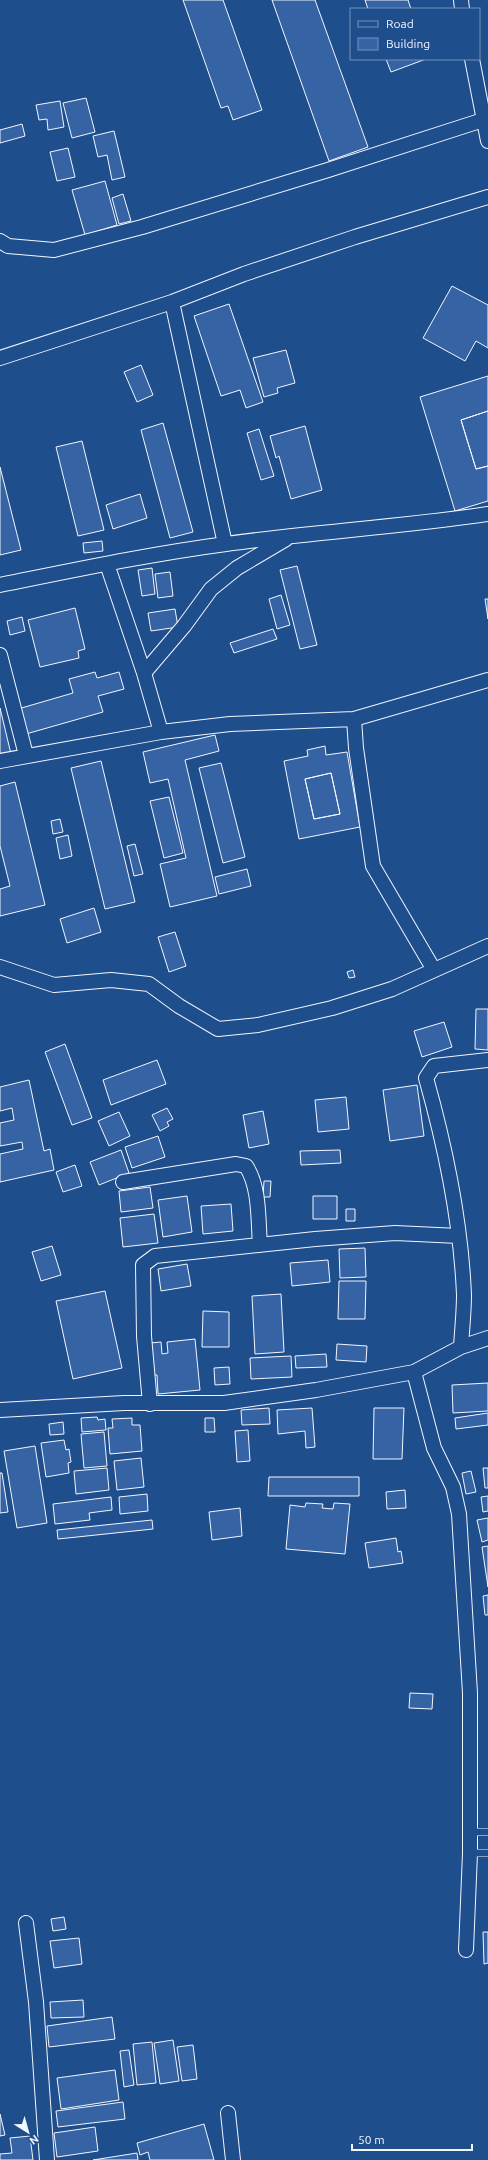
<svg xmlns="http://www.w3.org/2000/svg" width="488" height="2160" font-family="Ubuntu,sans-serif">
	<style>
		.building { fill: #3563a3; stroke: #f2f6ff; fill-rule: evenodd }
		.lines { fill: none; stroke-linecap: round; stroke-linejoin: round }
		.service-casing { stroke: #f2f6ff; stroke-width: 8 }
		.minor-casing { stroke: #f2f6ff; stroke-width: 16 }
		.service { stroke: #1f4e8c; stroke-width: 7 }
		.minor { stroke: #1f4e8c; stroke-width: 14 }
	</style>
	<rect width="100%" height="100%" fill="#1f4e8c"/>
	<path class="building" d="M183 0H223L262 110 233 120 228 106 221 108Z
		M272 0H315L368 147 329 161Z
		M365 0H408L411 9H368Z
		M386 59H426L391 72Z
		M86 98 95 132 72 138 63 103Z
		M60 101 64 127 48 130 47 119 39 120 36 105Z
		M22 124 25 136 0 143V130Z
		M114 131 125 177 112 180 107 155 98 157 93 136Z
		M68 148 75 177 57 181 50 152Z
		M105 181 117 225 85 235 72 190Z
		M123 194 131 221 119 224 112 198Z
		M452 286 488 305V348L476 341 465 361 423 338Z
		M229 304 263 402 246 408 240 390 221 396 194 316Z
		M286 350 295 383 277 388 278 393 264 397 253 358Z
		M141 365 153 395 137 402 124 372Z
		M488 376V411L461 420 476 469 488 466V501L455 511 420 397Z
		M488 411V466L476 469 461 420Z
		M163 423 193 532 170 538 141 430Z
		M305 426 322 490 291 499 279 456 276 458 270 436Z
		M259 429 274 476 261 480 247 433Z
		M82 441 104 530 78 536 56 447Z
		M0 467 21 550 0 555Z
		M140 494 147 518 113 529 106 505Z
		M102 541 103 551 84 553 83 543Z
		M297 566 317 645 300 649 280 570Z
		M152 568 155 594 142 596 138 570Z
		M170 572 173 596 158 598 155 574Z
		M281 595 290 625 277 629 269 599Z
		M485 599H488V619Z
		M75 608 85 649 78 651 79 658 40 667 28 620Z
		M175 609 178 627 151 631 148 613Z
		M22 617 25 631 10 635 7 621Z
		M273 629 277 639 234 653 230 643Z
		M95 672 97 678 119 672 124 689 98 696 103 712 26 734 18 709 73 693 69 679Z
		M0 708 11 754 0 757Z
		M215 735 219 751 185 760 217 896 170 907 160 864 186 858 168 779 150 783 143 752Z
		M325 746 326 755 347 752 360 827 299 839 284 761 308 756 307 750ZM331 773 340 814 314 819 305 779Z
		M101 761 135 902 105 909 71 768Z
		M221 763 245 857 223 863 199 768Z
		M331 773 340 814 314 819 305 779Z
		M15 782 45 905 0 916V889L10 886 0 846V786Z
		M169 797 183 853 164 858 150 801Z
		M60 819 63 832 53 834 51 821Z
		M68 835 72 856 60 859 56 838Z
		M135 844 143 874 134 876 127 846Z
		M247 869 251 886 219 894 215 877Z
		M94 908 101 932 67 943 60 919Z
		M175 932 186 966 169 972 158 937Z
		M353 970 355 977 349 978 347 972Z
		M476 1009H488V1050L475 1049Z
		M444 1022 452 1047 422 1057 414 1031Z
		M65 1044 92 1118 72 1125 45 1052Z
		M157 1060 166 1084 111 1105 103 1080Z
		M29 1080 44 1151 50 1149 54 1170 0 1182V1154L23 1149 22 1142 0 1146V1123L14 1120 12 1108 0 1111V1087Z
		M417 1085 424 1136 390 1141 383 1090Z
		M346 1097 349 1129 318 1132 315 1100Z
		M167 1108 173 1119 167 1122 169 1126 160 1131 152 1115Z
		M263 1111 269 1144 249 1148 243 1115Z
		M119 1112 130 1136 109 1146 98 1121Z
		M158 1136 165 1157 132 1168 125 1147Z
		M121 1150 129 1173 99 1185 90 1162Z
		M340 1150 341 1163 301 1165 300 1151Z
		M75 1165 82 1186 63 1192 56 1172Z
		M264 1181H271L270 1197H263Z
		M150 1187 153 1208 121 1212 119 1191Z
		M187 1196 192 1232 163 1237 158 1200Z
		M313 1196H337V1219H313Z
		M231 1204 233 1231 203 1234 201 1206Z
		M346 1209H355V1221H346Z
		M154 1214 158 1243 123 1247 120 1218Z
		M52 1246 61 1275 41 1281 32 1252Z
		M365 1248 366 1277 340 1278 339 1249Z
		M328 1260 330 1282 292 1286 290 1263Z
		M187 1264 191 1286 161 1291 158 1269Z
		M339 1281H366L365 1319H338Z
		M105 1291 122 1368 73 1379 56 1301Z
		M281 1294 284 1352 255 1354 252 1296Z
		M203 1311 229 1312V1347H202Z
		M195 1339 200 1390 158 1394 157 1375H153L150 1343 161 1342 162 1354 168 1353 167 1342Z
		M337 1344 367 1346 366 1362 336 1360Z
		M326 1354 327 1367 296 1368 295 1356Z
		M291 1356 292 1377 251 1379 250 1358Z
		M229 1367 230 1384 215 1385 214 1368Z
		M488 1383V1411L453 1413 452 1385Z
		M269 1408 270 1424 242 1425 241 1410Z
		M312 1408 315 1447 306 1448 305 1431 278 1434 277 1410Z
		M374 1408H404L402 1459H373Z
		M488 1413V1425L456 1429 455 1418Z
		M97 1417 98 1420 105 1419 106 1430 82 1432 81 1418Z
		M132 1418V1425H140L142 1451 110 1454 108 1428H113L112 1419Z
		M205 1418H214L215 1432H205Z
		M63 1422 64 1434 50 1435 49 1424Z
		M248 1430 250 1461 237 1462 235 1431Z
		M104 1432 107 1466 84 1468 81 1434Z
		M64 1440 66 1450 69 1449 71 1462 68 1463 69 1473 46 1477 41 1443Z
		M35 1446 47 1523 17 1528 4 1451Z
		M141 1458 144 1487 117 1490 114 1461Z
		M107 1468 109 1490 76 1494 74 1471Z
		M483 1468H488V1488H485Z
		M471 1471 476 1492 466 1494 462 1473Z
		M0 1473H2L8 1512 0 1513Z
		M269 1477H359V1496H268Z
		M405 1490 406 1508 387 1509 386 1492Z
		M147 1494 148 1511 120 1514 119 1497Z
		M488 1496V1511L483 1512 481 1497Z
		M111 1497 112 1510 89 1513 90 1520 55 1524 53 1504Z
		M306 1503 323 1504 322 1508 333 1509 334 1503 350 1504 345 1554 286 1549 290 1505 305 1507Z
		M240 1508 242 1536 212 1540 209 1512Z
		M488 1518V1540L482 1542 477 1520Z
		M152 1520 153 1529 58 1539 57 1530Z
		M396 1538 398 1552 401 1551 403 1563 369 1568 365 1543Z
		M488 1546V1587L482 1547Z
		M488 1595V1615H485L483 1596Z
		M410 1693 433 1694 432 1709 409 1708Z
		M64 1917 66 1929 53 1931 51 1919Z
		M483 1932H488V1963L484 1964Z
		M79 1938 82 1964 54 1968 50 1941Z
		M83 2000 84 2017 51 2018 50 2002Z
		M112 2017 115 2039 49 2047 47 2026Z
		M173 2040 179 2081 160 2084 154 2043Z
		M152 2042 156 2083 137 2085 133 2044Z
		M193 2045 197 2079 182 2081 177 2047Z
		M129 2050 134 2085 124 2087 120 2051Z
		M115 2070 119 2100 61 2109 57 2078Z
		M123 2102 125 2119 58 2127 56 2111Z
		M0 2114 5 2135 0 2136Z
		M204 2124 214 2160H150L148 2152 140 2155 137 2143Z
		M95 2127 98 2151 57 2157 54 2133Z
		M30 2136 33 2160H0V2154L12 2153 10 2138Z
		M137 2153 138 2160H93Z"/>
	<g class="lines">
		<defs>
			<path id="service" d="M470 1832H488
				M470 1853H488"/>
			<path id="minor" d="M461 0 462 9
				M472 59 488 141
				M0 241 8 246 54 250 142 227 328 170 483 120
				M172 302 225 544
				M0 358 172 302 244 274 355 237 488 197
				M107 564 144 673 161 732
				M0 585C75 570 150 554 226 544 313 532 401 527 488 514
				M0 655 26 755
				M144 673 184 626 211 589 237 568 286 539
				M354 719 356 748 373 866 434 970
				M0 761 161 732 230 724 354 719 488 680
				M0 967 54 985 111 980 149 984 179 1006 218 1029 258 1025 332 1008 392 989 488 946
				M123 1182 236 1164 246 1166C260 1187 258 1220 260 1245
				M461 1347C462 1330 464 1312 464 1295 461 1222 446 1149 426 1078L434 1066 488 1060
				M414 1372 434 1448 453 1487 459 1514 470 1693V1853L466 1950
				M150 1404 144 1336 143 1265 155 1256 315 1239 395 1233 459 1236
				M0 1410 124 1403H224L316 1390 414 1372 461 1347 488 1338
				M26 1923 36 2002 47 2160
				M228 2113 233 2160"/>
		</defs>
		<use href="#service" class="service-casing"/>
		<use href="#minor" class="minor-casing"/>
		<use href="#service" class="service"/>
		<use href="#minor" class="minor"/>
	</g>
	<rect x="350" y="8" width="130" height="52" fill="#1f4e8c" stroke="#7391ba"/>
	<rect x="358" y="21" width="20" height="6" fill="#1f4e8c" stroke="#7391ba"/>
	<text x="386" y="28" font-size="12" fill="#f2f6ff">Road</text>
	<rect x="358" y="38" width="20" height="12" fill="#3563a3" stroke="#7391ba"/>
	<text x="386" y="48" font-size="12" fill="#f2f6ff">Building</text>
	<g transform="translate(28 2132) rotate(143)" stroke="#1f4e8c" stroke-width="3" paint-order="stroke">
	<path d="M0-3L7 15L0 10L-7 15Z" fill="#f2f6ff"/>
	<text y="-6" font-size="11" font-weight="bold" text-anchor="middle" fill="#f2f6ff">N</text>
	</g>
	<path d="M352 2144v6h120v-6" fill="none" stroke="#f2f6ff" stroke-width="2"/>
	<text x="358" y="2144" font-size="12" fill="#f2f6ff" stroke="#1f4e8c" stroke-width="3" paint-order="stroke">50 m</text>
</svg>
